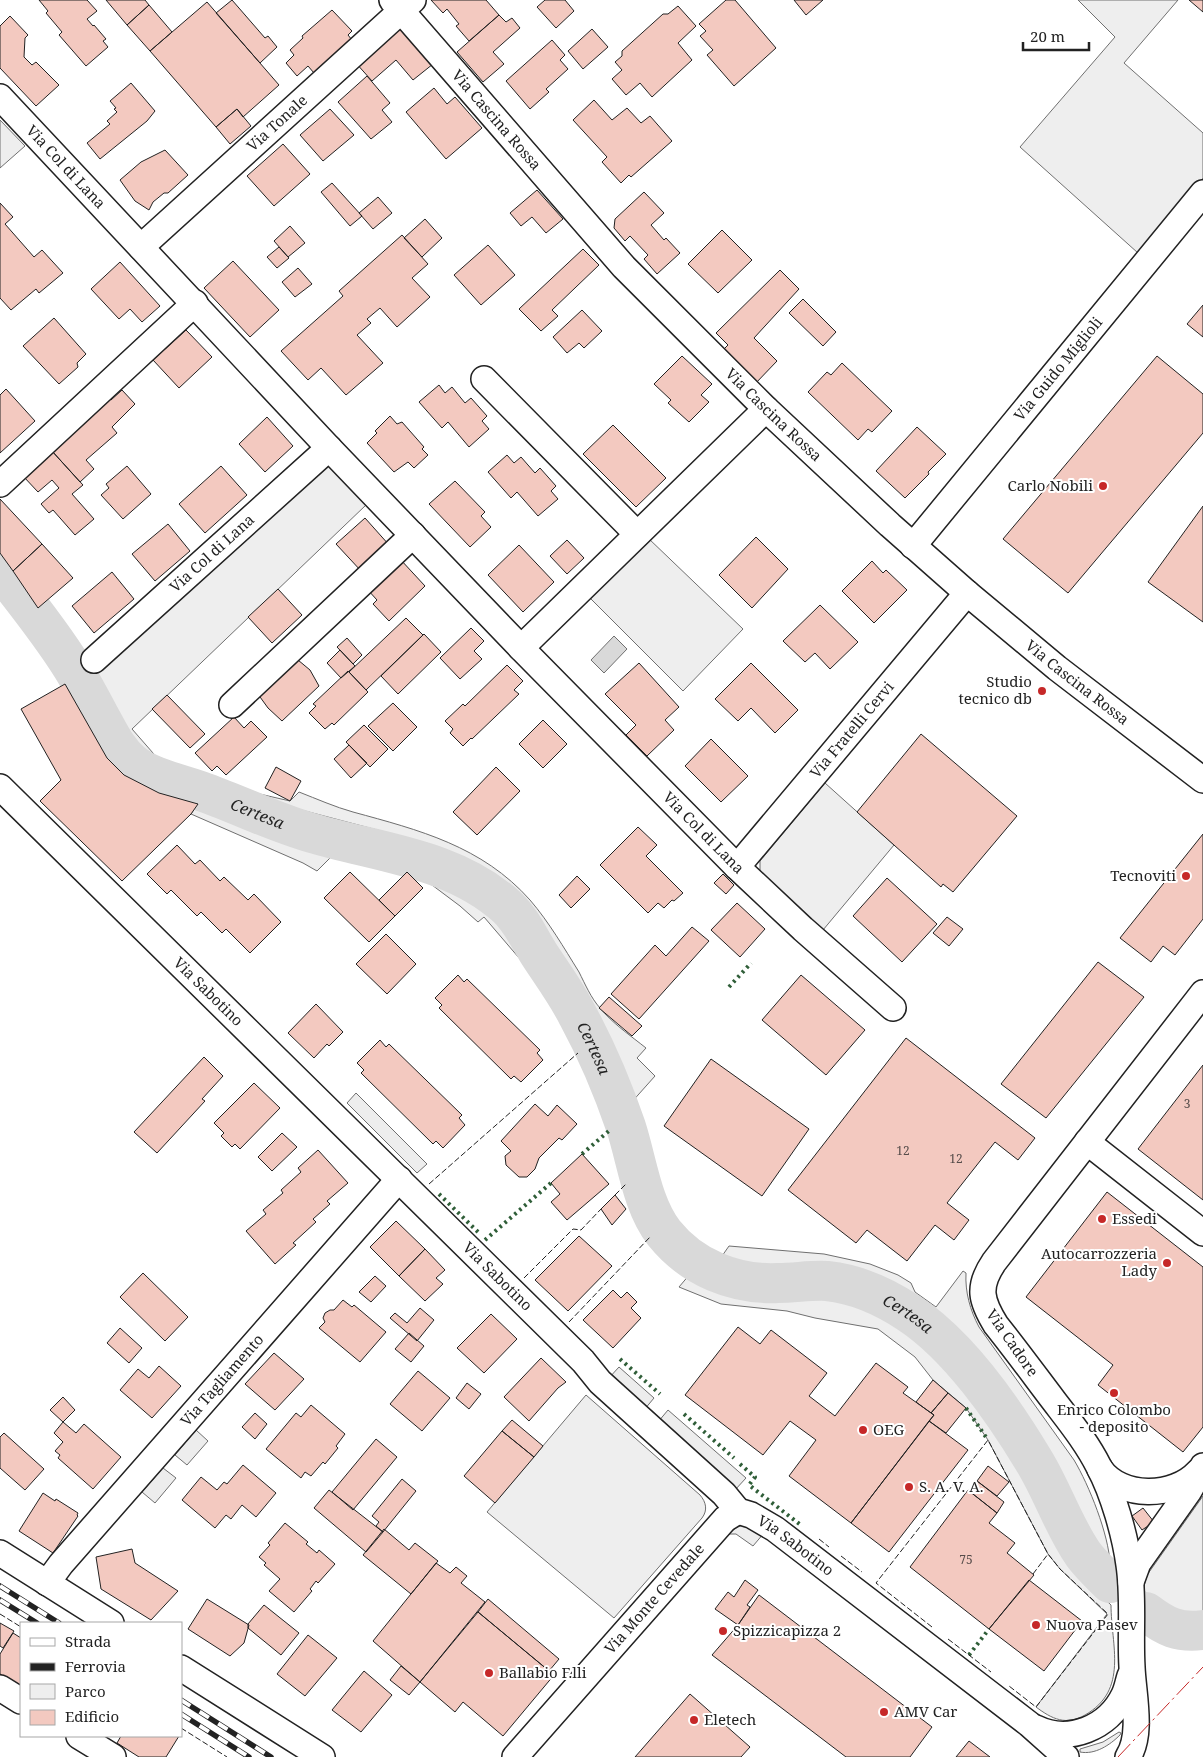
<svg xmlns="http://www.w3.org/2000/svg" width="1203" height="1757" font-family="'Noto Serif',serif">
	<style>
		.green { fill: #eee; stroke: #6f6f6f }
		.parking { fill: #ededed; stroke: #6f6f6f }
		.water { fill: #d9d9d9; stroke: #6f6f6f }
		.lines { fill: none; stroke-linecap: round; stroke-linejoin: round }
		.river { stroke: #d9d9d9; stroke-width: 40 }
		.building { fill: #f3c9c0; stroke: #222 }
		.minor-casing { stroke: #222; stroke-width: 28 }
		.minor { stroke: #fff; stroke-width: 25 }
		.rail-casing { stroke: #222; stroke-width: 5.5 }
		.rail { stroke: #fff; stroke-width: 4; stroke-dasharray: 11; stroke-linecap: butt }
		.hedge { stroke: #2f5e38; stroke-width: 4; stroke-dasharray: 2.5 4; stroke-linecap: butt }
		.fence { stroke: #222; stroke-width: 1; stroke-dasharray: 6 2.5; stroke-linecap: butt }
		.power { stroke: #c62828; stroke-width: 1; stroke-dasharray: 18 4 2.5 4; stroke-linecap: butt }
		.poi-dot { fill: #c62828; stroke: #fff; stroke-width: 2 }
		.labels { text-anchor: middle; stroke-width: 4; stroke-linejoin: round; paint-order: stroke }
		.number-label { font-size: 12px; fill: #564c4a }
		.street-label { font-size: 15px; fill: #222; stroke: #fff }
		.poi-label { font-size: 15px; fill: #222; stroke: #fff; text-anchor: start }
		.water-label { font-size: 16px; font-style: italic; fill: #222; stroke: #fff }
	</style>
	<rect width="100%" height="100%" fill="#fff"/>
	<path class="green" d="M1078 0H1178L1124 63 1203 133V178L1138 253 1020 147 1115 37Z
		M0 120 25 146 0 168Z
		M326 463 366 505 132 729 167 769C160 766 152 764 146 760 115 740 96 696 78 665Z
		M647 537 743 629 683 691 588 596Z
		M0 586 32 624 55 656 94 722 108 752 127 771 148 784 272 835 314 851 333 855 317 871 303 863 191 814 198 803 159 793 124 775 107 758 38 638 0 594Z
		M825 783 894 845 823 930 760 873V861Z
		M225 786 290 801 299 792C317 799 335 807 353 812 419 830 482 846 530 900 549 922 564 948 579 972 585 984 591 998 600 1008 612 1023 631 1036 646 1048L637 1058 655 1076 630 1104 615 1061 598 1026 525 913 517 903 501 890 466 866 424 846 381 831 286 806Z
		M433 877 480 900 496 912 510 939 537 975 543 986 484 917 478 922 460 906 428 882Z
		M729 1246 824 1254 870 1264 898 1275 911 1283 915 1292 936 1307 963 1271 966 1273C965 1292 970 1310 979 1327L1074 1460C1089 1485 1109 1535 1110 1564 1093 1551 1084 1533 1074 1515 1059 1489 1046 1461 1030 1436 1000 1387 947 1326 900 1294 879 1278 841 1266 815 1265 804 1265 795 1271 785 1271 754 1273 733 1266 706 1251L722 1256Z
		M690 1274 713 1284 750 1291H776L807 1288 843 1291 870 1299 880 1304 908 1323 927 1341 962 1379 1006 1434 1032 1475 1043 1502 1075 1565 1085 1580 1111 1605C1111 1645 1129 1690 1085 1715 1066 1726 1052 1719 1036 1707L1107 1614 1060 1569 1048 1554 988 1440 966 1408 933 1380 915 1357 878 1329 815 1318 787 1311 721 1304 679 1287Z
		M586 1395 700 1495C706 1502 708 1510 702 1518L614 1618 487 1512Z
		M1203 1496V1617C1181 1618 1163 1607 1145 1595L1144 1586 1147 1575Z
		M744 1524 764 1533 753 1546 736 1534H728L736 1528Z
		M1119 1732 1121 1733 1120 1735C1110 1745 1095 1755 1080 1752V1749L1103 1742Z"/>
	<path class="parking" d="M356 1093 427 1164 417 1173 347 1103Z
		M619 1367 654 1398 644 1410 608 1379Z
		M668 1410 746 1478 735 1490 658 1422Z
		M196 1430 208 1441 187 1465 175 1455Z
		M163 1468 176 1478 155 1503 142 1492Z"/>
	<path class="water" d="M614 636 627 649 604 673 591 660Z"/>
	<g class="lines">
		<g class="river">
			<path id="s1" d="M0 569C25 601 51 633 72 667 82 683 91 700 100 717 109 733 117 751 132 763 152 779 183 784 206 793 242 806 276 823 312 833 379 853 453 858 507 907 521 920 529 938 539 954 552 974 567 994 578 1016 597 1051 613 1089 626 1127 637 1161 642 1205 664 1233 692 1268 735 1285 778 1283 795 1283 811 1280 827 1281 856 1284 885 1297 909 1313 958 1345 1004 1411 1034 1461 1052 1490 1063 1525 1083 1554 1091 1565 1101 1574 1110 1583"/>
			<path d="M1146 1612C1166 1627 1178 1633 1203 1630"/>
		</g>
	</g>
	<path class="building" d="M39 0H87L97 11 87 19 93 26 94 25 106 39 103 41 108 47 86 66 59 35 62 32 46 13 48 11Z
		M106 0H145L149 5 127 25Z
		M232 0 265 38 268 36 277 47 260 63 216 13Z
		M431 0H486L499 15 469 41 456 26 459 24 447 9 443 13Z
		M545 0H565L574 11 556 28 537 7Z
		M726 0H735L776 48 734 86 707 55 713 50 700 36 706 31 699 24Z
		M794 0H823L806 15Z
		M1189 0H1203V12Z
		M207 2 279 85 243 117 237 109 216 127 150 51Z
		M149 5 172 32 150 51 127 25Z
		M678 6 696 26 678 43 692 60 652 97 640 83 626 95 612 79 622 70 615 62 622 56V51L663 14H668Z
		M332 10 352 31 348 35 352 40 314 73 308 66 297 76 286 63 294 55 290 50 303 38 302 36Z
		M499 15 506 22 512 18 520 28 493 52 504 64 483 82 457 52Z
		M10 16 28 35 25 38 24 57 32 65 36 62 59 85 36 106 0 68V26Z
		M398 24 433 64 413 80 396 60 372 81 355 62Z
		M592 29 608 47 583 69 568 51Z
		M552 40 565 55 560 60 568 69 546 89 549 92 530 109 506 81Z
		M367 76 390 103 382 110 392 122 371 139 338 102Z
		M131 83 155 111 147 121 100 159 87 143 110 124 107 121 117 112 114 109 116 108 110 101Z
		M434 88 447 104 455 97 482 128 446 159 406 112Z
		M594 100 612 120 627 108 641 123 650 116 672 141 631 177 629 175 621 183 602 162 607 157 573 120Z
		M237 109 251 126 230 144 216 127Z
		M330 109 354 135 323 161 300 135Z
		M283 144 310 174 274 206 247 176Z
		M165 150 188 175 168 193H164L153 202 149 210 135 201 120 180 141 162Z
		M332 183 362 216 350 226 321 192Z
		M537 190 563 219 546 233 532 217 521 226 510 213Z
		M644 192 664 213 651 225 664 240 666 238 680 253 657 274 644 259 648 255 630 236 625 241 614 228 615 219Z
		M378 197 392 213 373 229 359 213Z
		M0 203 13 217 5 224 34 257 42 250 63 273 39 293 36 289 11 310 0 298Z
		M425 219 442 238 422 257 404 238Z
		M290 226 305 243 288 257 274 241Z
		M722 230 752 260 718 293 688 264Z
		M402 235 428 264 412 278 430 297 397 327 380 308 367 319 371 323 357 335 383 363 346 395 321 368 308 380 281 351 343 296 339 291Z
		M488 245 515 275 481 305 454 275Z
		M279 247 289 258 277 268 267 257Z
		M583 249 599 265 552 310 558 316 541 331 519 309Z
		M233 261 279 310 250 337 204 288Z
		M120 262 160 306 142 322 130 309 119 319 91 289Z
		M298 268 312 284 295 297 282 282Z
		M780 270 799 289 754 338 777 361 754 385 721 352 728 345 716 333Z
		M803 299 836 332 823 346 789 313Z
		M1203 305V337L1187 324Z
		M582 310 602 331 584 348 579 343 567 353 553 337Z
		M54 318 86 354 77 363 78 367 59 384 23 346Z
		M186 330 212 357 179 388 153 360Z
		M682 356 712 384 701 395 709 402 689 422 668 403 671 400 654 384Z
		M1157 356 1203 394V433L1068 593 1003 539Z
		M842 363 892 411 872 432 868 429 858 440 808 392 827 372 831 375Z
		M439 385 445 393 452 387 465 403 471 398 487 416 482 421 489 429 469 447 448 422 442 428 419 402Z
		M6 389 35 421 0 453V395Z
		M122 390 135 404 112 427 117 433 86 460 94 469 80 482 52 451 110 398 111 400Z
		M390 416 397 424 402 422 424 447 422 449 428 455 414 468 408 462 394 472 367 443 377 433 375 431Z
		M267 417 293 446 265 472 239 444Z
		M613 425 666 478 636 507 583 454Z
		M917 427 946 454 928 472 929 474 905 498 876 471Z
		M51 450 83 485 72 494 94 519 75 535 53 510 49 513 41 504 59 488 52 480 38 492 23 476Z
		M507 455 514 463 521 457 535 473 540 468 556 486 551 491 558 499 538 516 517 492 511 498 488 472Z
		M127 466 151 494 123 519 101 495 109 488 106 484Z
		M221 466 247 495 205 533 179 504Z
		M455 481 485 512 481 516 491 527 470 547 429 504Z
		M0 499 42 544 13 571 0 553Z
		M1203 506V622L1148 582Z
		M365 518 390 546 362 572 336 544Z
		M168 524 190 551 155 581 132 554Z
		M756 537 788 569 752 608 719 575Z
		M567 540 584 558 567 574 550 556Z
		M42 544 73 578 38 608 13 571Z
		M519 545 554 582 523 612 488 575Z
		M400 559 425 586 389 621 373 604 377 600 367 589Z
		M872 561 883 573 886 570 907 590 874 623 842 591Z
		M112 572 134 599 94 633 72 606Z
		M278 589 302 615 272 643 248 617Z
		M820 605 858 642 830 669 815 653 805 662 783 641Z
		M406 618 423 635 366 690 349 672Z
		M471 628 484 641 474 651 482 659 460 679 440 658Z
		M424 634 441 652 398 694 381 676Z
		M347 638 362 655 353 664 337 647Z
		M340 650 355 666 341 678 327 663Z
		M292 655 310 670 319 686 282 721 268 708 255 690Z
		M639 663 679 707 665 720 674 730 647 756 626 735 636 725 605 694Z
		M751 663 798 710 775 733 751 708 738 721 715 699Z
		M507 665 523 681 514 690 519 694 472 739 471 738 463 746 450 733 453 729 445 721 463 704 465 706Z
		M348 671 368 692 334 725 332 723 325 729 309 713 316 706 313 704Z
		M65 684 107 758 124 775 159 793 198 804 191 814 122 881 40 801 61 780 21 709Z
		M167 695 205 734 190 748 152 709Z
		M393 703 417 727 393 751 368 726Z
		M234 717 244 728 251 721 267 737 226 775 217 766 212 771 195 753Z
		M543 720 567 744 543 768 519 744Z
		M364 725 388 749 370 767 346 742Z
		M921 734 1017 816 953 892 943 884 941 887 857 812Z
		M711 739 748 776 721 802 685 766Z
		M349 745 367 763 351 778 334 759Z
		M276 767 301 781 290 801 265 788Z
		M496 767 520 791 477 835 453 812Z
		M638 827 657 845 646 856 683 893 674 901 672 900 664 908 658 903 648 913 600 865Z
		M1203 834V919L1175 955 1163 946 1151 962 1120 938Z
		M177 845 195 864 200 860 220 881 224 877 248 900 254 894 281 922 250 953 226 929 222 933 201 912 197 916 171 890 167 894 147 874Z
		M350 872 395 916 369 942 324 898Z
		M407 872 423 888 395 916 379 900Z
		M723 874 734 885 726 894 714 883Z
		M577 876 590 889 571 908 559 895Z
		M887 878 937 924 902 962 853 916Z
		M737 903 765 929 740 957 711 930Z
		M947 917 963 929 949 946 933 933Z
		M692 927 709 941 639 1019 611 994 655 945 666 956Z
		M386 934 416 964 387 994 356 964Z
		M1098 962 1144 997 1046 1118 1001 1084Z
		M458 975 464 982 467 979 540 1050 537 1053 543 1060 521 1082 514 1076 511 1079 439 1008 442 1005 435 998Z
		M801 975 865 1030 826 1075 762 1020Z
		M609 997 642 1026 632 1036 599 1008Z
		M316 1004 343 1032 329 1046 327 1044 314 1058 288 1033Z
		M906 1038 1035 1138 1018 1160 995 1142 947 1203 969 1220 954 1240 935 1225 907 1261 867 1230 856 1243 788 1190Z
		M380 1040 386 1047 389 1044 462 1115 459 1118 465 1125 443 1148 436 1141 433 1144 361 1073 364 1070 357 1063Z
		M204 1057 223 1076 202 1099 205 1101 157 1153 134 1132Z
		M711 1059 809 1129 762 1196 664 1126Z
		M1203 1065V1200L1138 1149Z
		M254 1083 280 1108 240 1149 235 1144 232 1147 221 1136 224 1133 214 1123Z
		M535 1104 548 1116 557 1105 577 1124 562 1140 559 1138 539 1158 535 1169 527 1177H519L506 1165 505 1156 511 1151 501 1141Z
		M282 1133 297 1147 272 1171 258 1157Z
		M318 1150 348 1183 327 1201 330 1204 313 1219 316 1222 293 1243 296 1245 275 1264 246 1231 266 1214 263 1210 283 1193 281 1190 301 1172 298 1168Z
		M582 1154 609 1184 567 1220 551 1202 560 1194 551 1183Z
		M1107 1192 1203 1267V1427L1183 1452 1098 1385 1113 1365 1026 1297Z
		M615 1195 626 1209 612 1225 601 1209Z
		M396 1221 425 1249 399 1276 370 1247Z
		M579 1236 612 1266 568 1311 535 1280Z
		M425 1249 445 1270 436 1278 443 1284 425 1301 399 1276Z
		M143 1273 188 1317 165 1341 120 1297Z
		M375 1276 386 1286 371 1302 359 1292Z
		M613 1290 621 1298 627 1292 637 1302 631 1308 641 1318 613 1348 583 1320Z
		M343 1300 352 1307 354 1305 386 1332 360 1362 319 1328 325 1322 323 1318 325 1313 330 1310H334Z
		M420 1308 434 1320 417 1341 390 1318 395 1313 407 1323Z
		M491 1314 517 1339 484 1373 457 1348Z
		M738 1327 760 1344 771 1330 827 1373 809 1396 835 1416 876 1363 908 1387 903 1393 934 1415 851 1523 789 1476 816 1440 790 1421 763 1455 685 1395Z
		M120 1328 142 1348 129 1363 107 1343Z
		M409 1333 424 1346 411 1362 395 1349Z
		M274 1353 304 1379 275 1410 245 1384Z
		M541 1358 566 1382 558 1388 529 1421 504 1397Z
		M159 1366 181 1386 152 1418 120 1390 138 1369 149 1378Z
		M418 1371 450 1398 422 1431 390 1404Z
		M933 1380 948 1393 931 1413 916 1402Z
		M467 1383 481 1394 469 1409 456 1398Z
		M948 1393 966 1408 946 1433 929 1421 934 1415 931 1413Z
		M63 1397 75 1410 63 1422 50 1410Z
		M311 1405 345 1434 336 1446 338 1448 325 1464 323 1462 311 1476 305 1472 301 1478 266 1449 296 1413 301 1417Z
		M255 1413 267 1424 255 1439 242 1427Z
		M512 1420 543 1446 534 1457 502 1431Z
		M929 1421 968 1450 889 1552 851 1523Z
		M63 1422 76 1433 84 1424 121 1457 93 1489 58 1458 60 1455 55 1451 63 1442 54 1433Z
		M502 1431 534 1457 495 1503 464 1476Z
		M4 1433 44 1469 25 1490 0 1468V1437Z
		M376 1439 397 1457 353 1510 332 1492Z
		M243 1465 276 1493 256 1517 242 1505 231 1519 226 1515 215 1528 182 1500 201 1477 217 1490 224 1482 227 1484Z
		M988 1466 1009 1482 997 1496 977 1481Z
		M402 1479 416 1491 383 1532 376 1526 379 1522 372 1516Z
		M977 1481 1004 1502 997 1513 969 1491Z
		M329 1490 383 1532 366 1552 314 1508Z
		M968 1490 997 1513 989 1523 1015 1543 1007 1553 1034 1575 989 1629 910 1567Z
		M43 1493 55 1501 56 1499 78 1513 77 1515 78 1516 53 1553 19 1531Z
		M1143 1508 1154 1522 1142 1530 1132 1516Z
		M285 1523 308 1542 306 1544 317 1553 319 1550 335 1564 318 1583 316 1581 310 1589 312 1591 294 1612 269 1591 280 1579 264 1565 266 1563 259 1557 270 1545 268 1543Z
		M384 1529 409 1550 415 1543 438 1561 411 1594 363 1555Z
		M132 1549 135 1563 178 1591 151 1620 101 1589 96 1557Z
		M436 1563 450 1573 456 1567 467 1576 461 1583 485 1602 420 1682 373 1641Z
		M745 1580 758 1590 747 1605 750 1607 738 1625 715 1609 728 1592 734 1597Z
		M1029 1580 1082 1621 1044 1671 989 1629Z
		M759 1595 932 1727 910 1757H846L712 1655 738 1625Z
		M207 1599 249 1625 244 1643 230 1656 188 1629Z
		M488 1599 559 1659 549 1671 478 1612Z
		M264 1605 299 1633 281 1655 248 1628V1624Z
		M478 1612 554 1675 503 1736 463 1702 455 1712 420 1682Z
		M0 1623 14 1631 3 1648 0 1646Z
		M13 1633 21 1638V1687L0 1674V1654Z
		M308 1635 337 1658 305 1696 277 1674Z
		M401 1666 420 1682 409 1695 390 1680Z
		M364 1671 392 1695 361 1732 332 1710Z
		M690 1694 750 1747 741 1757H635Z
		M121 1736H179L166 1757H139L117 1743Z
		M969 1741 990 1757H956Z"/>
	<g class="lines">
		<defs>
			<g id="minor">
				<path id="s2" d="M392 0 624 267 766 409 890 525 967 593 1057 668 1203 780"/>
				<path id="s3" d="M0 97 329 448 521 648 737 867 803 929 893 1008"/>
				<path id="s4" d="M141 247 413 0"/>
				<path d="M484 379 637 534"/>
				<path d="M0 484 195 303"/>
				<path id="s5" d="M913 546 1203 193"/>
				<path d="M521 648 766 409"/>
				<path id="s6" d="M94 660 329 448"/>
				<path d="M232 705 413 535"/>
				<path id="s7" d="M0 787 583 1361 600 1382 724 1494 738 1511 751 1515 775 1529 1029 1724 1066 1757"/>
				<path id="s8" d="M737 867 967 593"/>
				<path d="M1087 1142 1203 1233"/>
				<path d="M1100 1469C1121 1499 1174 1498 1198 1472"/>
				<path d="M0 1553 111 1623"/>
				<path d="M1131 1582 1138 1563 1189 1491 1203 1466"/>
				<path id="s9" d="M47 1583 61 1564 399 1179"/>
				<path d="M181 1668 322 1757"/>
				<path d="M0 1688 21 1701"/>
				<path d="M1036 1728C1069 1744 1108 1728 1124 1695 1127 1689 1128 1682 1130 1676"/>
				<path d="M79 1736 113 1757"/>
				<path id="s10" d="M515 1757 725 1519 738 1511"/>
				<path d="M1128 1757C1143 1734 1133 1694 1132 1667 1130 1634 1134 1598 1129 1565 1125 1535 1113 1493 1099 1467 1087 1443 1070 1422 1054 1401 1035 1376 1016 1350 996 1325 981 1301 977 1287 994 1262L1203 993"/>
			</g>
		</defs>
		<use href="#minor" class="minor-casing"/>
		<use href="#minor" class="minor"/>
		<defs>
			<path id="rail" d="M0 1586 59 1623
				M0 1600 37 1623
				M181 1700 271 1757
				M181 1714 249 1757"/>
		</defs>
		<use href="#rail" class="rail-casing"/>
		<use href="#rail" class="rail"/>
		<path class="hedge" d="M729 987 751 963
			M582 1154 610 1130
			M439 1194 479 1233
			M485 1240 551 1183
			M620 1359 660 1394
			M966 1408 988 1440
			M684 1414 734 1458
			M740 1464 755 1477 749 1485 802 1526
			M969 1655 989 1629"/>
		<path class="fence" d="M429 1184 578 1053
			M615 1195 627 1183
			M524 1278 573 1229 581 1230 601 1209
			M569 1322 651 1236
			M819 1539 829 1547
			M841 1556 862 1572
			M1033 1574 1048 1554
			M0 1614 21 1627
			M932 1627 876 1583 988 1440 1048 1554 1060 1569 1108 1614 1036 1707 1009 1686
			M948 1639 991 1672
			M181 1728 227 1757"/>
		<path class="power" d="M1118 1757 1203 1667"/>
	</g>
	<g class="poi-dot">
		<circle cx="1103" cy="486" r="5"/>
		<circle cx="1042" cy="691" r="5"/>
		<circle cx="1186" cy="876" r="5"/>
		<circle cx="1102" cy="1219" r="5"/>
		<circle cx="1167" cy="1263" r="5"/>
		<circle cx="1114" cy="1393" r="5"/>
		<circle cx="863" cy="1430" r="5"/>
		<circle cx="909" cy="1487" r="5"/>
		<circle cx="1036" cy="1625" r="5"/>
		<circle cx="723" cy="1631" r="5"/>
		<circle cx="489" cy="1673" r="5"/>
		<circle cx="884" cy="1712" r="5"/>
		<circle cx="694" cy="1720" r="5"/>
	</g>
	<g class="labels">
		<g class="number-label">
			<text x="1187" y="1108">3</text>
			<text x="903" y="1155">12</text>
			<text x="956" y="1163">12</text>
			<text x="966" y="1564">75</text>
		</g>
		<g class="street-label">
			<text dy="5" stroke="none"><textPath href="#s2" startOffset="159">Via Cascina Rossa</textPath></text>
			<text dy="5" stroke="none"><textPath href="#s4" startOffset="184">Via Tonale</textPath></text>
			<text dy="5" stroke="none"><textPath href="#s3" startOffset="96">Via Col di Lana</textPath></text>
			<text dy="5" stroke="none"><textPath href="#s5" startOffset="229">Via Guido Miglioli</textPath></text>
			<text dy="5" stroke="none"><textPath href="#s2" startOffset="564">Via Cascina Rossa</textPath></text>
			<text dy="5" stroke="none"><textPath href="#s6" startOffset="159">Via Col di Lana</textPath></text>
			<text dy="5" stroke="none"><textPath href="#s2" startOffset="969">Via Cascina Rossa</textPath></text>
			<text dy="5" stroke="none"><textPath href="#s8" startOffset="179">Via Fratelli Cervi</textPath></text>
			<text dy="5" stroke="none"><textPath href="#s3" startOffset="1018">Via Col di Lana</textPath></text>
			<text dy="5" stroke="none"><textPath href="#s7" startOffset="292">Via Sabotino</textPath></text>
			<text dy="5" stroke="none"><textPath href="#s7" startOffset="698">Via Sabotino</textPath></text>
			<text transform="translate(1012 1343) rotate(55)" y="5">Via Cadore</text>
			<text dy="5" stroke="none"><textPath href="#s9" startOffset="268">Via Tagliamento</textPath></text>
			<text dy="5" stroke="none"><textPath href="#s7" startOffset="1102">Via Sabotino</textPath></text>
			<text dy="5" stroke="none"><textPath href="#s10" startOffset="211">Via Monte Cevedale</textPath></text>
		</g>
		<g class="poi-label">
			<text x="1093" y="491" text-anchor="end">Carlo Nobili</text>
			<text x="1032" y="687" text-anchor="end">Studio<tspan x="1032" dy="17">tecnico db</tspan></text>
			<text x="1176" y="881" text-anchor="end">Tecnoviti</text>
			<text x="1112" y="1224">Essedi</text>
			<text x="1157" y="1259" text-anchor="end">Autocarrozzeria<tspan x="1157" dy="17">Lady</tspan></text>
			<text x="1114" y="1415" text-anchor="middle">Enrico Colombo<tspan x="1114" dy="17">- deposito</tspan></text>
			<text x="873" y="1435">OEG</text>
			<text x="919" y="1492">S. A. V. A.</text>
			<text x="1046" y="1630">Nuova Pasev</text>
			<text x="733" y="1636">Spizzicapizza 2</text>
			<text x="499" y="1678">Ballabio F.lli</text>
			<text x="894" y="1717">AMV Car</text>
			<text x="704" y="1725">Eletech</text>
		</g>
		<g class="water-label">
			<text dy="6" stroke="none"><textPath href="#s1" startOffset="371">Certesa</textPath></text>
			<text dy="6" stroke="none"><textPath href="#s1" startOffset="806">Certesa</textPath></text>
			<text dy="6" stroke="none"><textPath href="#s1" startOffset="1271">Certesa</textPath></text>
		</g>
	</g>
	<rect x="20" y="1622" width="162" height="115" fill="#ffffff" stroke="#a7a7a7"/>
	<rect x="30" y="1638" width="25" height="8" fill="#ffffff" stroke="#a7a7a7"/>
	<text x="65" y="1647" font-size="15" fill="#222222">Strada</text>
	<rect x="30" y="1663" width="25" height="8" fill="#222222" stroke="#a7a7a7"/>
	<text x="65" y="1672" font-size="15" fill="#222222">Ferrovia</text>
	<rect x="30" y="1684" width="25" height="15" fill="#eeeeee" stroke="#a7a7a7"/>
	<text x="65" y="1697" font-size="15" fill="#222222">Parco</text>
	<rect x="30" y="1710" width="25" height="15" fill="#f3c9c0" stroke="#a7a7a7"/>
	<text x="65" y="1722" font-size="15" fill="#222222">Edificio</text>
	<path d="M1023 42v8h66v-8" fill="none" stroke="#222222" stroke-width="2.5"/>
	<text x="1030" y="42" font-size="15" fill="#222222" stroke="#ffffff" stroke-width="4" paint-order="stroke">20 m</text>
</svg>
